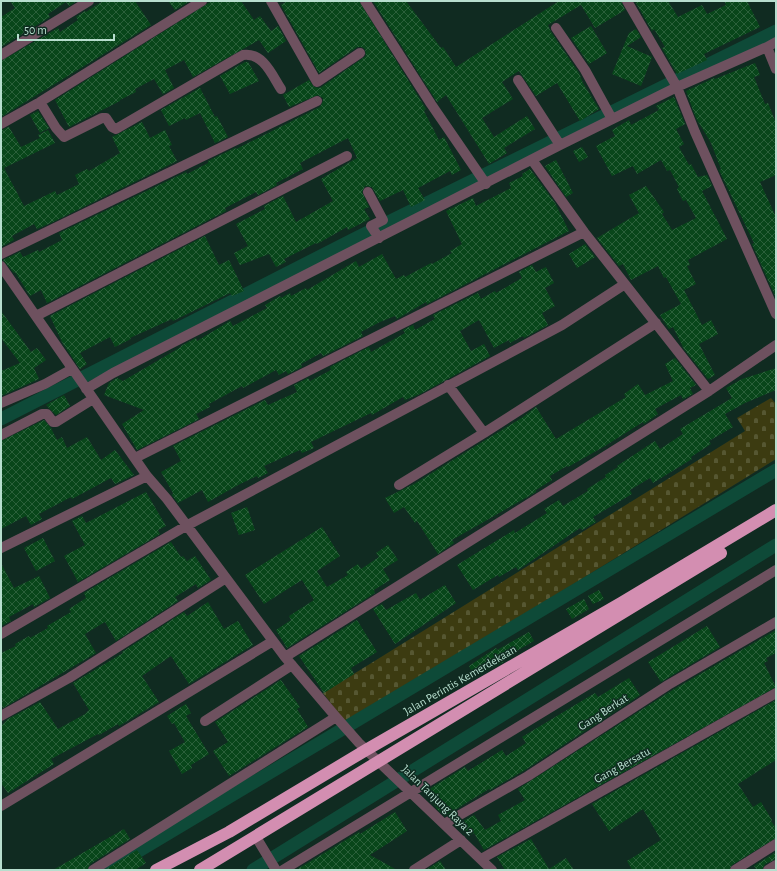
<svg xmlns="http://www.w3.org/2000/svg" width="777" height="871" font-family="'Alegreya Sans',sans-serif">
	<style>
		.cemetery { fill: url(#cemetery-stones) }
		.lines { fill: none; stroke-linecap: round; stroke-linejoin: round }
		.canal { stroke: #0e4a38; stroke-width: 13 }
		.building { fill: url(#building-cross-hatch) }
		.minor { stroke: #6e515f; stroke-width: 10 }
		.highway { stroke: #d38eb1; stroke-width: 12 }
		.labels { text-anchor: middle; stroke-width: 3; stroke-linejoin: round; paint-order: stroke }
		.street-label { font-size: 12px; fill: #b7dece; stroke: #102b21 }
	</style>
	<defs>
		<pattern id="cemetery-stones" width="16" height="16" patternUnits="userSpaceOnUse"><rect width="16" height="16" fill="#3c3b11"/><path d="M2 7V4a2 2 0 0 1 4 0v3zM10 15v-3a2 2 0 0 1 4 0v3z" fill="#565732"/></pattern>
		<pattern id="building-cross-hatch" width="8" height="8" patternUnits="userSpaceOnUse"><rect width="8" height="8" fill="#08461a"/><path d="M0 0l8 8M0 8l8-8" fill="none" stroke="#2a603a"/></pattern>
	</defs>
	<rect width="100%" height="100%" fill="#102b21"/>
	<path class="cemetery" d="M771 398 776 404V459L347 724 323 693 745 431 737 418Z"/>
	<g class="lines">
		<path class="canal" d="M1 419 358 237 776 31
			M107 870 776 470
			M253 870 776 545"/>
	</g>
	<path class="building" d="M10 1H77L69 6 66 2 48 14 50 17 1 47V17L15 8Z
		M103 1H135L151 25 1 117V61L58 28 60 32 78 20 76 17 85 11 86 12Z
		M168 1H190L175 10Z
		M212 1H241L254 20 260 16 271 31 278 26 286 41 268 53 259 40 193 77 184 60 165 70 174 88 163 94 154 79 135 89 136 92 120 100V101L69 127 55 100Z
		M287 1H359L426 109 424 111 439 140 444 137 461 170 452 175 450 171 418 188 425 200 411 207 403 190 380 201 372 187 365 186 362 192 369 207 364 209 370 219 348 230 347 227 317 244 316 243 284 259 286 262 276 267 269 254 240 265 234 253 248 246 236 224 265 209 264 206 283 196 296 222 333 201 321 179 357 158 348 138 300 163 303 169 276 183 277 185 258 195 256 192 225 208 226 211 47 303 41 290 30 296 15 272 14 273 3 260 20 252 23 257 38 250 39 252 62 240 59 233 186 172 187 174 208 163V161L235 148 236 149 320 107 323 101V98L318 95 289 107 283 95 309 80 314 87 320 88 366 56 365 49 362 47H357L319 73 281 5Z
		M373 1H406L441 48 443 47 456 67 559 1H621L625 10 595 28 581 5 548 25 551 32 579 73 583 83 599 109 580 121 557 83 536 96 519 71 502 82 513 99 482 118 494 137 527 116 535 129 504 148 507 153 489 164 446 95 437 102Z
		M635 1H668L678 17 702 5 707 14 726 5 724 1H747L760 27 704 54 707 60 677 74 662 48 665 47 654 29 652 31Z
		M591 26 607 53 589 64 571 38Z
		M636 29 641 37 627 46 652 57 641 86 612 74 629 33Z
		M245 62H248L259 81 230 94 220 76Z
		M755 63 760 75 754 77 765 104 768 103 776 123V175L760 182 776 217V298L752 244 754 243 719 170 721 169 711 143 696 118 686 91 714 78 715 79Z
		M200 88 215 117 217 116 228 137 215 143 200 113 186 120 185 118 169 126 161 110Z
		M674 97 685 124 676 129 684 144 679 147 689 165 691 164 698 177 707 175 712 186 702 191 727 239 688 260 690 265 687 266 696 284 684 290 702 325 711 320 718 334 699 344 715 375 708 379 684 349 673 327 669 329 660 315 681 304 666 277 664 278 658 266 631 280 623 264 619 266 597 238 639 213 629 195 646 186 664 212 662 214 672 230 696 218 686 200 683 201 677 189 679 187 670 170 667 171 661 160 637 174 633 166 612 176 596 146 615 136 612 130 629 120 631 125 659 110 656 106Z
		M38 111 49 128 40 133 30 115Z
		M142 122 150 138 165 130 172 145 169 146 177 161 53 222 37 229 34 224 12 236 14 240 1 247V130L9 127 21 147 40 138 38 135 48 130 55 143 4 168 24 206 55 191 57 195 79 184 75 175 87 169 89 171 120 153 112 137Z
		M582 147 588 157 579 162 573 151Z
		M556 160 573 193 566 197 545 166Z
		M530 169 555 203 569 231 427 304 426 302 397 319 395 316 380 322 361 332 363 336 323 356 321 353 301 364 302 367 288 374 286 371 279 375 276 370 243 388 242 386 209 404 210 407 196 414 199 419 137 450 122 424 144 410 104 395 109 383 117 378 123 381 181 347V346L196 338 197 341 230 321 233 326 267 308 265 305 280 296 281 298 290 293 291 296 306 288 307 290 356 261 359 267 382 254 396 279 404 275 405 277 431 263 432 264 452 253 450 251 462 244 446 211 473 198 476 206 511 188 509 183 523 176 522 174Z
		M205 236 219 265 229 260 244 291 232 296 230 293 173 321 172 319 130 338 131 339 115 347 110 337 80 353 87 364 80 369 62 342 50 316Z
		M585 244 595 257 577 268 569 254Z
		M532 265 536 272 546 267 554 283 545 288 555 306 542 313 548 325 524 338 523 336 510 343 509 340 494 348 479 320 460 331 471 351 484 344 490 356 420 394 405 400 403 397 372 415 371 413 311 442 314 448 302 453 300 450 264 466 268 473 258 478 257 476 240 484 208 502 202 490 178 503 172 495 173 493 161 472 181 461 173 446 265 400 268 405 297 392 294 385 308 378 310 381 331 370 330 367 369 347 371 352 405 333 403 330 413 325 415 330 435 319 433 315 478 293 481 299 495 291 496 293 522 278 519 272Z
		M1 311 31 352 37 348 46 360 34 368 39 379 1 396V371L20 363 1 338Z
		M675 358 696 385 690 388 693 394 683 399 681 395 655 409 658 414 644 424 643 422 605 446 568 467 567 466 550 476 552 480 536 490V492L452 540 454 543 438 554 417 521 415 523 404 507 394 513 385 498 414 484 523 417 536 407 556 439 626 397 624 394 638 384 645 395 673 381 665 364Z
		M776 368V390L745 403 725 414 733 427 709 441 711 444 691 457 692 459 653 483 650 478 630 490 632 494 593 517 596 522 582 530 580 528 518 570 516 567 499 577 498 575 473 590 457 565 514 530 515 533 547 513 544 509 559 500 563 506 588 491 587 489 606 477 605 475 618 467 617 466 655 441 660 449 683 434 680 429 732 398 726 388 742 379Z
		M64 395 70 406 56 415 46 405Z
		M44 420 51 428 57 440 62 437 67 448 87 437 101 460 115 450 134 475 115 484 111 478 72 499 71 497 39 514 42 519 31 525 26 516 1 529V441Z
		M146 492 166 526 158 530 160 534 78 582 64 556 85 545 72 521 82 516 86 523Z
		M247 507 255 530 239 535 231 513Z
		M322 527 340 556 317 571 327 587 348 575 346 572 358 564 361 569 379 557 376 553 388 545 398 560 383 569 390 580 374 590 375 593 287 648 276 630 291 620 289 616 314 600 302 580 264 604 245 575Z
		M43 538 55 561 36 571 24 548Z
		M171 542 181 557 183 556 187 561 195 556 211 580 198 588 196 584 175 597 178 601 116 641 105 622 85 634 96 653 3 708 1 704V653L16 646 15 644 29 636 30 638 48 628 47 626 71 612 69 609 86 598 84 593Z
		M1 563 14 588 39 576 50 598 34 607 33 604 9 617 11 621 1 626Z
		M445 585 456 603 395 644 373 609 382 604 386 610 416 593 420 600Z
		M599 590 604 599 593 604 588 596Z
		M584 599 589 609 572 619 566 609Z
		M208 602 224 629 238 621 253 645 189 684 171 656 142 676 159 702 119 726 118 724 99 735 98 734 51 759 54 764 8 793 1 783V726L8 719 40 702 58 729 85 714 89 710 73 683 123 653 122 652 184 612 187 616Z
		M357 620 377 652 351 668 354 674 324 693 299 656Z
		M707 626 720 647 661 682 648 662Z
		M776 630V653L766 658 768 661 764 663 776 687 484 850 474 833 469 836 460 823 474 815 485 830 501 821 498 815 525 800 518 789 671 691Z
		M529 632 534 641 502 659 504 662 474 676 469 666 496 648 497 650Z
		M629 678 640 695 525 770 490 790 489 789 445 816 437 809 426 791 465 767 468 771 502 750 506 756 526 743 522 737 542 725 595 693 598 697Z
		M281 680 300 707 297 709 308 727 229 776 213 751 228 742 215 722Z
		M776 700V760L738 784 753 807 761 802 772 820 771 821 776 828V838L732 865 729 870H632L627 861 661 840 643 809 609 831 592 804Z
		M186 704 191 713 186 716 209 754 191 765 192 768 182 774 169 751 185 742 174 723 172 724 167 716Z
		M395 812 407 831 370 855 397 870H296L359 832 360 834Z
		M124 829 130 839 90 864 87 870H53Z
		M531 839 549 869 566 858 574 870H505L497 857Z
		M137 850 146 863 135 870H105Z
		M776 852V859L765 864 762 870H757L754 866Z
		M440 861 446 870H426Z"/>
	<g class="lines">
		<path class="minor" d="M271 1 317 82 360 53
			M365 1 431 104 486 184
			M627 1 677 87 695 132 776 314
			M556 28 585 70 612 119
			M767 47 776 42
			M1 55 89 1
			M518 80 560 145
			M40 102 56 128 64 137 102 118H106L112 127 116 129 243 55C263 52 272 75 281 89
			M1 124 40 102 202 1
			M532 160 584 232 709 391
			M368 192 383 220 371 226 379 238
			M1 254 317 101
			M1 266 147 476 167 499 285 657 336 717 359 743 492 870
			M36 316 347 156
			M448 385 484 433 656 323
			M86 389 113 373 560 145 677 87 767 47 776 69
			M1 403 45 384 72 369
			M1 435 42 414H47L53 422H56L93 399
			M135 458 584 232
			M399 485 484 433
			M1 548 147 476
			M1 634 186 526 562 325 625 284
			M285 657 709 391 776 345
			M1 716 69 678 226 578
			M205 721 292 665
			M1 806 273 641
			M444 824 528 776 668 685 776 622
			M256 837 276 870
			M481 859 776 693
			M93 870 336 717
			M283 870 776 570
			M414 870 461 840
			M735 870 776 844
			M768 870 776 865"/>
		<path class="highway" d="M156 870 229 832 366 750 621 603 776 510
			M200 870 721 553"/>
	</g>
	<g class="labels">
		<g class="street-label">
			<text transform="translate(460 680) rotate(-30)" y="4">Jalan Perintis Kemerdekaan</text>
			<text transform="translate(603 712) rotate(-33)" y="4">Gang Berkat</text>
			<text transform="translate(622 765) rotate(-29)" y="4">Gang Bersatu</text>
			<text transform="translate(438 800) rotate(44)" y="4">Jalan Tanjung Raya 2</text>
		</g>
	</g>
	<rect width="777" height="871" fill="none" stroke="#b7dece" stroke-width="4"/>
	<path d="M18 34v6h96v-6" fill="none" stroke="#b7dece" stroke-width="2"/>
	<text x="24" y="34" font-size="12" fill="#b7dece" stroke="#102b21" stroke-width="3" paint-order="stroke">50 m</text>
</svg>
